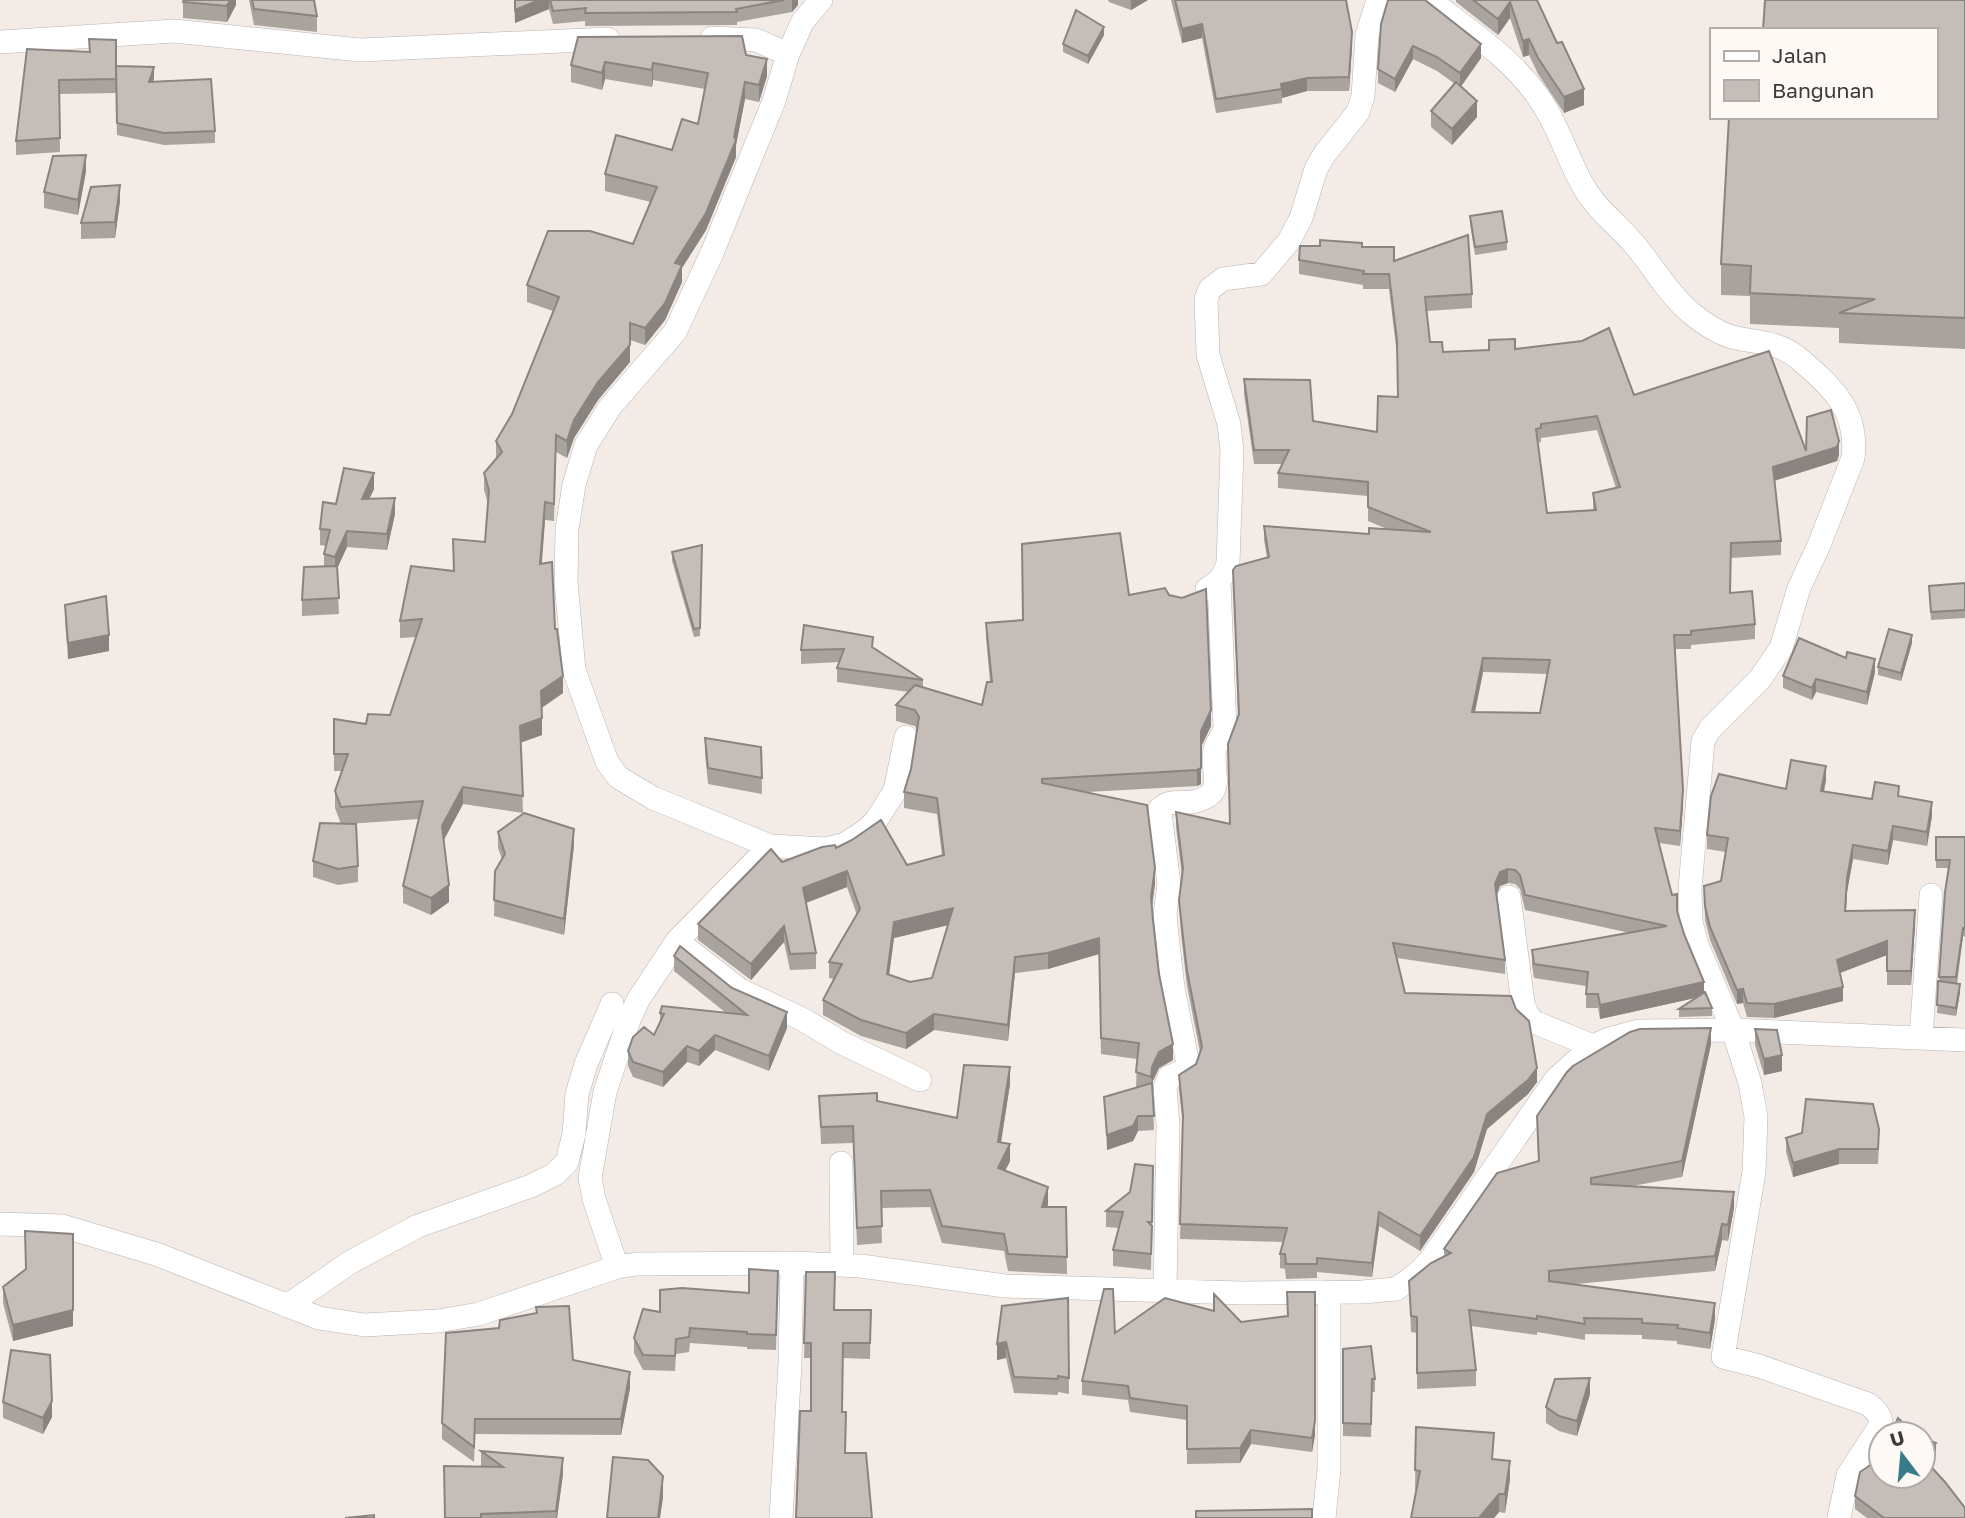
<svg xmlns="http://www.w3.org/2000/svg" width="1965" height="1518" font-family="'Golos Text',sans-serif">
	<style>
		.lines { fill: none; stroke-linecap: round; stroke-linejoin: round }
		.minor-casing { stroke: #bcb3ae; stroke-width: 24 }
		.minor { stroke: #fff; stroke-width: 23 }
		.wall { fill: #a9a39e; fill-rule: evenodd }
		.shaded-wall { fill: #8a8481 }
		.building { fill: #c5bdb8; stroke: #8a8481; stroke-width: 2; fill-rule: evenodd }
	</style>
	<rect width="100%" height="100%" fill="#f3ebe5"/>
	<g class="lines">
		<defs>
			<path id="minor" d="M1430 0C1466 29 1509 56 1536 94 1557 122 1566 155 1582 184 1595 208 1616 223 1634 244 1653 266 1668 294 1691 313 1702 322 1718 333 1732 337 1756 343 1777 341 1797 357 1831 386 1859 410 1853 458L1819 545 1799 588 1781 648 1760 679 1710 729 1703 741 1690 888 1691 922 1697 945 1733 1030 1750 1083 1756 1117 1754 1172 1723 1357 1759 1366 1868 1404C1875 1410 1883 1416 1880 1426L1848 1475 1839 1518
				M712 38 756 40 788 54
				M0 42 174 31 360 50 608 39
				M1207 589C1219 583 1224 576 1228 563L1232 451 1229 424 1208 355 1206 299 1210 289 1223 279 1261 274 1289 241 1301 218 1316 169 1324 155 1358 112 1363 96 1367 35 1378 0
				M770 846 653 798 618 777 607 762 574 670 566 582 567 529 574 485 586 445 610 407 675 332 712 253 740 184 774 101 788 54 803 21 821 0
				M1509 897 1523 1003 1527 1014 1534 1022 1593 1046
				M677 941 740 990 802 1019 844 1044 920 1080
				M1921 1037 1931 895
				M841 1163 842 1265
				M0 1224 62 1226 156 1254 319 1318 364 1325 438 1321 479 1314 617 1267 637 1264 792 1263 861 1266 1005 1286 1241 1293 1362 1292 1396 1289 1416 1275 1429 1262 1556 1079 1593 1046 1609 1039 1638 1031 1733 1030 1965 1040
				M617 1267 594 1199 590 1178 605 1092 629 1020 638 1000 677 941 770 846 826 849 845 844 864 832 875 822 895 791 906 737
				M1165 1292 1168 1125 1165 1088 1169 1077 1184 1071 1188 1064 1173 988 1167 935 1165 914 1169 884 1160 813V809C1170 799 1180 804 1192 802 1229 794 1210 775 1215 749 1217 742 1222 737 1225 729L1219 582
				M287 1306 349 1263 418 1226 531 1186 555 1174 567 1162 574 1134 577 1094 586 1064 612 1004
				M781 1518 790 1363 792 1263
				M1324 1518 1329 1469V1292"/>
		</defs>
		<use href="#minor" class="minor-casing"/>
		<use href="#minor" class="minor"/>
	</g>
	<path class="wall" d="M236 0V5L227 22 183 18V2Z
		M249 0H314L317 16V32L254 25Z
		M514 0H798V5L792 12 737 22V25L585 26V21L553 24 549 9 515 23Z
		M1108 0H1148L1131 10 1109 2Z
		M1171 0H1346L1352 45 1349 91H1307L1282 98V103L1216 113 1202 38 1182 43Z
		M1388 0 1481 58 1461 87 1477 117 1452 145 1431 127V111L1455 84 1437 71 1413 59 1395 92 1378 83V69Z
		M1456 0H1537L1584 105 1564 113 1538 74 1529 55 1523 57 1510 18 1498 35 1456 2Z
		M1965 0V349L1839 343V328L1750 324V296L1721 295V264Z
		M1104 35 1088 64 1063 52V44Z
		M578 37 746 55 767 76 759 102 745 99 736 145V157L706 230 682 268V282L665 320 645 345 630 340V362L598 400 574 438 567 458 556 452 554 521 545 520 542 564 555 629 563 693 542 708V735L521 742 523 813 463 804 444 840 449 902 431 915 403 903V886L419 819 348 824 358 866V882L338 885 313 877V861L341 824 335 808V791L342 771H334V719L366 724 390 715 417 637 400 638V621L485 542 488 503 484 490V473L496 459V441L512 414 553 311 527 302V285L633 244 651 202 605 191V174L672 150 698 124 705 89 653 80 652 87 605 79 602 90 571 82V65Z
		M27 49 116 66 154 78 153 82 215 131V143L164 145 117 135 116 79V93L59 94 60 152 16 155V141Z
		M86 171 78 215 44 208V192Z
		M120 201 115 238 81 239V223Z
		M1470 216 1507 242V250L1475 255 1470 224Z
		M1362 247 1472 294V308L1427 311 1430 342 1443 352 1515 349 1634 395 1806 451 1839 455 1837 461 1774 481 1781 541V555L1731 558 1730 593 1755 624V639L1691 645V649H1675L1683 805 1680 846 1659 843 1672 895 1684 934 1704 993 1712 1008V1016L1679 1017V1009L1695 998 1600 1019 1598 1008H1586V986L1534 978 1532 965V950L1630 933 1525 910 1520 889 1515 884 1508 883 1500 886 1497 895 1505 960V974L1397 958 1405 993 1537 1082 1528 1094 1487 1129 1474 1172 1420 1251 1379 1226 1372 1277 1317 1272V1278L1286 1279 1285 1269 1280 1268V1254L1283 1242 1180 1239 1183 1126 1179 1090V1075L1196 1064 1200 1052 1187 986 1181 934 1179 900 1182 876 1176 827V812L1230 823 1238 716 1233 570 1267 558 1264 540V526L1369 534 1387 529 1368 521V496L1278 488V473L1282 464H1254L1244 394V379L1313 421 1377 432 1398 397 1397 355 1389 289H1363V285L1299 274V260ZM1597 430 1616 488 1593 493V510L1547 513 1538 443 1541 442V438ZM1483 672 1547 674 1540 713 1475 712Z
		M374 489 369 499 395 514 387 550 347 547 337 569 339 614 302 616V600L324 566V554L326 546 320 545V529L336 504Z
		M702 545 700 636 694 637 672 561V552Z
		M1929 586 1965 590V618L1931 620Z
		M1129 595 1211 726 1201 747V784L1197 786 1087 792 1155 884 1152 906 1159 974 1173 1060 1159 1068 1152 1083 1154 1130 1138 1131 1133 1141 1107 1150 1104 1097 1136 1088 1137 1059 1101 1054 1099 954 1048 969 1015 973 1008 1041 934 1030 906 1049 861 1036 823 1015V1000L834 979 829 978V962L857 915 847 887 806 903 816 953V969L790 970 784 942 751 980 698 940V924L782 862 836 848 907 865 942 856 937 814 904 808V792L911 769 917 730 915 726 896 721V705L909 692 837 682V668L839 662 801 664V650L873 648 923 680V687L982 705 990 682 986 638V623L1023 620ZM948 925 932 978 910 982 889 975 894 938Z
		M65 605 109 651 68 659 65 621Z
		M1912 643 1901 681 1878 675V667Z
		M1846 658 1875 672 1867 705 1816 692 1812 700 1783 688V676Z
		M705 738 761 747 762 794 708 784 705 754Z
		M1826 780 1824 791 1872 799 1899 796 1932 816 1927 846 1893 840 1888 865 1853 859 1847 892 1846 911 1915 924 1911 985H1887V955L1840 973 1843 1001 1774 1018 1747 1017 1743 1003 1737 1004 1710 940 1705 920 1704 886 1721 881 1726 852 1707 849V835Z
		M498 832 574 845 564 935 494 916 495 871 502 859 498 848Z
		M1936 837H1965V937L1963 936 1957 984 1960 992 1956 1016 1937 1013 1945 892 1949 868H1936Z
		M674 956 732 988 787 1028 769 1071 715 1050 699 1066 687 1062 663 1087 633 1077 628 1066V1051L654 1035 660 1022V1013H726L674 971Z
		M1755 1029 1782 1071 1764 1075 1755 1045Z
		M1711 1044 1682 1177 1632 1186 1734 1208 1728 1241 1722 1240 1715 1271 1576 1284 1715 1319 1710 1349 1677 1344V1341L1642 1339V1335L1585 1334V1340L1537 1332V1335L1471 1326 1476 1370V1386L1417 1389V1333L1411 1332 1409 1281 1444 1257V1249L1538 1161 1537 1116Z
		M1010 1084 1001 1143 1010 1161 1005 1171 1048 1204 1047 1207H1066L1067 1274 1008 1271 1004 1251 942 1243 930 1207 881 1208 882 1243 857 1245 853 1143 821 1144 819 1096 877 1101 957 1118Z
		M1786 1138 1879 1143 1878 1164H1839L1793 1177 1786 1152Z
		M1153 1166 1151 1270 1113 1266V1250L1119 1228 1106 1227V1211L1130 1192Z
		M25 1231 73 1326 13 1341 3 1303V1287L26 1269Z
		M778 1271 776 1350 747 1349V1347L690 1343 689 1352 676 1354 675 1371 643 1370 634 1353V1338L660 1312 749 1293Z
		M806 1272 834 1310H871L870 1359 843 1358 842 1412 846 1453 872 1518 811 1411V1358H804Z
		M1068 1298 1069 1394 1058 1392V1395L1014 1393 1006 1358 997 1360V1344Z
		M536 1307 573 1360 630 1388 621 1435 475 1434 474 1462 442 1439V1423L499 1328 536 1314Z
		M1115 1333 1315 1435 1312 1452 1251 1444 1240 1463 1187 1464V1420L1130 1412 1128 1400 1082 1395V1381Z
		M1343 1349 1375 1379V1392H1372L1371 1437 1343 1436Z
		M1590 1394 1577 1436 1559 1431 1546 1423V1407Z
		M3 1402 52 1417 43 1434 3 1418Z
		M1416 1427 1493 1459 1510 1479 1505 1513 1499 1512 1494 1518H1411L1416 1489H1415Z
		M1923 1438 1936 1456 1928 1463 1965 1518H1867L1855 1509V1496Z
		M481 1451 563 1474 557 1518H445L481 1467Z"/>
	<path class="shaded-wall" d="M230 0H236V5L227 22V6Z
		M539 0H549V9L515 23V10Z
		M792 0H798V5L792 12Z
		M1131 0H1148L1131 10Z
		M1510 2V18L1498 35V19Z
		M1202 24V38L1182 43V29Z
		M1104 27V35L1088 64V56Z
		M1352 32V45L1349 91V77Z
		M1529 39V55L1523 57V41Z
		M1481 44V58L1460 87V73Z
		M1413 46V59L1395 92V79Z
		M767 59V76L759 102V85Z
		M605 62V79L602 90V73Z
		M653 63V80L652 87V70Z
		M154 67V78L149 94V82Z
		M1307 78V91L1282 98 1281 84Z
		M745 82V99L736 145V157L706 230 682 268V282L665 320 645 345V328L734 137Z
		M1584 89V105L1564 113V97Z
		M1477 101V117L1452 145V129Z
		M86 155V171L78 215V200Z
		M120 185V201L115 238V222Z
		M630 345V362L598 400 574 438 567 458V441L574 420 598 382Z
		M1839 441V455L1837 461 1773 481V467Z
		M374 473V489L362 515V499Z
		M395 498V514L387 550V534Z
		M545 502V520L540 581V564Z
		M347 531V547L335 573V557Z
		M109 635V651L68 659V643Z
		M1912 635V643L1901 681V673Z
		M1483 658V672L1472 726V712Z
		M1875 659V672L1867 705V692Z
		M563 676V693L541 708V691Z
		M1816 679V692L1812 700V688Z
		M1211 710V726L1201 747V784L1197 786V770L1201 731Z
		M542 718V735L520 743V726Z
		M1826 766V780L1821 805V791Z
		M463 787V804L442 843V826Z
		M1683 790V805L1680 846V831Z
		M1932 802V816L1927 846V832Z
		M1893 826V840L1888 865V851Z
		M574 829V845L564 935V919Z
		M1853 845V859L1847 892 1845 925 1847 878Z
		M1155 868V884L1151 912V897Z
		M1508 869V883L1500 886 1495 898V884L1500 872Z
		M847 871V887L803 904V888Z
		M449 885V902L431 915V898Z
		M953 908V924L894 938 887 990V974L894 922Z
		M1915 910V924L1911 985V971Z
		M784 926V942L751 980V964Z
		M1963 928V936L1956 985V977Z
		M1099 938V954L1048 969V953Z
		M1887 941V955L1837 974V960Z
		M1015 957V973L1008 1041V1025Z
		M1704 982V996L1600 1019V1005Z
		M1960 984V992L1956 1016V1008Z
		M1843 987V1001L1774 1018V1004Z
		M1743 989V1003L1737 1004V990Z
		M787 1012V1028L769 1071V1056Z
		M934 1014V1030L906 1049V1033Z
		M1711 1028V1044L1682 1177V1161Z
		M715 1035V1050L699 1066V1051Z
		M1173 1044V1060L1159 1068 1152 1083 1151 1092 1152 1067 1159 1052Z
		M687 1046V1062L663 1087V1072Z
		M1782 1055V1071L1764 1075V1059Z
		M1010 1067V1084L998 1160V1142Z
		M1537 1068V1082L1528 1094 1487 1129 1474 1172 1420 1251V1236L1487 1114Z
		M1138 1116V1131L1133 1141 1107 1150V1135Z
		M1010 1144V1161L998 1185V1168Z
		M1839 1149V1164L1793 1177V1163Z
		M1048 1187V1204L1042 1224V1207Z
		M1734 1192V1208L1728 1241V1225Z
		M1379 1212V1226L1372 1277V1263Z
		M1722 1224V1240L1715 1271V1256Z
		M1715 1303V1319L1710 1349V1333Z
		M73 1310V1326L13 1341V1325Z
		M1006 1342V1358L997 1360V1344Z
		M630 1372V1388L621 1435V1419Z
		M1590 1378V1394L1577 1436V1421Z
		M52 1401V1417L43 1434V1418Z
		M1315 1421V1435L1312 1452V1438Z
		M1251 1430V1444L1240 1463V1448Z
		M1936 1443V1456L1923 1468V1455Z
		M563 1458V1474L557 1518H556Z
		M1510 1461V1479L1505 1513V1494Z
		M663 1476V1498L660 1518H658Z
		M1499 1494V1512L1494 1518H1479Z"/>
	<path class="building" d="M184 0H230L227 6 183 2Z
		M252 0H314L317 16 254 9Z
		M515 0H539L515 10Z
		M550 0H784L736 9 737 12 585 13 586 8 553 11Z
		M1175 0H1346L1352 32 1349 77 1307 78 1281 84 1282 89 1216 99 1202 24 1182 29Z
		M1388 0H1425L1481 44 1460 73 1437 57 1413 46 1395 79 1378 69 1381 24Z
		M1473 0H1537L1557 43 1562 42 1584 89 1564 97 1538 58 1529 39 1523 41 1510 2 1498 19Z
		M1765 0H1965V318L1839 313 1875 299 1750 293 1751 266 1721 264 1729 117H1935V30H1763Z
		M1076 10 1104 27 1088 56 1063 44Z
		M742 36 746 55 767 59 759 85 745 82 734 137 736 140 706 213 675 263 682 265 665 303 645 328 630 323V345L598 382 574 420 567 441 556 435 554 504 545 502 540 564 552 562 555 629H557L563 676 541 691 542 718 520 726 523 796 463 787 442 826 449 885 431 898 403 886 423 801 341 807 335 791 348 754H334V719L366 724 368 714 390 715 422 619 400 621 411 566 454 571 453 539 485 542 489 490 484 473 502 452 496 441 512 414 559 297 527 285 548 231H590L633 244 657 187 605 174 616 135 672 150 682 119 698 124 708 73 653 63 652 70 605 62 602 73 571 65 578 37Z
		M89 39 116 40V79L59 80 60 138 16 141 27 49 90 52Z
		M116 66 154 67 149 82 211 79 215 131 164 133 117 123Z
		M1456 82 1477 101 1452 129 1431 111Z
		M86 155 78 200 44 192 53 156Z
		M120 185 115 222 81 223 91 187Z
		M1502 211 1507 242 1475 247 1470 216Z
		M1468 235 1472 294 1425 297 1430 342H1442L1443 352 1489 350V340L1515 339V349L1582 341 1609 328 1634 395 1769 351 1806 451 1807 417 1831 410 1839 441 1837 447 1773 467 1781 541 1731 543 1730 593 1752 591 1755 624 1691 631V635H1674L1683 790 1680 831 1655 828 1672 895 1677 894V911L1684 934 1704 982 1600 1005 1598 994H1586L1588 972 1534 964 1532 950 1667 926 1525 895 1520 875 1515 870 1508 869 1500 872 1495 884 1505 960 1393 943 1405 993 1511 996 1516 1009 1529 1021 1537 1068 1528 1080 1487 1114 1474 1157 1420 1236 1379 1212 1372 1263 1317 1258V1264H1286L1285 1254H1280L1287 1228 1180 1224 1183 1115 1179 1075 1196 1064 1202 1047 1187 971 1181 919 1179 900 1183 868 1176 812 1230 824 1228 744 1239 714 1233 570 1236 566 1269 557 1264 526 1369 534V528L1431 532 1368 507V482L1278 473 1289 450H1254L1244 379 1310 380 1313 421 1377 432 1378 396 1398 397 1397 341 1389 274H1363L1364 271 1299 260 1300 246H1320V240L1362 243V247H1394V261ZM1597 416 1620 487 1593 493 1596 510 1547 513 1536 429 1541 428V424ZM1483 658 1550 660 1540 713 1472 712Z
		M344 468 374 473 362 499 395 498 387 534 347 531 335 557 324 554 330 530 320 529 323 502 336 504Z
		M1120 533 1129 595 1165 588 1169 595 1182 598 1206 589 1211 710 1201 731V768L1197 770 1042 779V783L1147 805 1155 868 1151 897 1153 920 1159 974 1173 1044 1159 1052 1152 1067 1151 1077 1136 1072 1139 1043 1101 1038 1099 938 1048 953 1015 957 1008 1025 934 1014 906 1033 861 1020 823 1000 842 964 829 962 860 909 847 871 803 888 816 953 790 954 784 926 751 964 698 924 771 849 782 862 822 847 835 845 836 848 852 840 881 820 907 865 944 855 937 798 904 792 911 769 919 717 915 710 896 705 915 685 982 705 987 682H992L986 623 1023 620 1022 544ZM953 908 932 978 910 982 887 974 894 922Z
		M702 545 700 628 694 629 672 552Z
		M337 566 339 598 302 600 304 567Z
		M1965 583V610L1931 612 1929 586Z
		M106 596 109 635 68 643 65 605Z
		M804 625 873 637 872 647 923 680 837 668 844 649 801 650Z
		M1889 629 1912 635 1901 673 1878 667Z
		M1799 638 1846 658 1847 652 1875 659 1867 692 1816 679 1812 688 1783 676Z
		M705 738 761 747 762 778 708 768Z
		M1791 760 1826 766 1821 791 1872 799 1875 782 1899 786 1898 796 1932 802 1927 832 1893 826 1888 851 1853 845 1847 878 1845 911 1915 910 1911 971H1887V941L1837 960 1843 987 1774 1004 1747 1003 1743 989 1737 990 1710 927 1705 906 1704 886 1721 881 1728 838 1707 835 1711 796 1719 774 1786 789Z
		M524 813 574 829 564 919 494 900 495 871 505 854 498 832Z
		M320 823 356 824 358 866 338 869 313 861Z
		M1936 837H1965V929L1963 928 1956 977H1939L1945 892 1950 860H1936Z
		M680 946 732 988 787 1012 769 1056 715 1035 699 1051 687 1046 663 1072 633 1062 628 1051 633 1037 644 1027 654 1035 664 1014 660 1013 662 1006 747 1015 674 956Z
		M1938 981 1960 984 1956 1008 1937 1005Z
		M1705 992 1712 1008 1679 1009Z
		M1711 1028 1682 1161 1591 1178V1184L1734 1192 1728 1225 1722 1224 1715 1256 1549 1271V1281L1715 1303 1710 1333 1677 1328 1678 1325 1642 1323V1319L1584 1318 1585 1324 1537 1316V1319L1469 1310 1476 1370 1417 1373V1317L1411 1316 1409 1281 1431 1263 1451 1253 1444 1249 1497 1173 1539 1161 1537 1116 1567 1072 1573 1066 1630 1032 1640 1029Z
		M1755 1029 1777 1030 1782 1055 1764 1059Z
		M964 1065 1010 1067 998 1142 1010 1144 998 1168 1048 1187 1042 1207H1066L1067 1257 1008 1254 1004 1234 942 1226 930 1190 881 1191 882 1226 857 1228 853 1126 821 1127 819 1096 877 1093V1101L957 1118Z
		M1152 1083 1154 1116H1138L1133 1126 1107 1135 1104 1097Z
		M1806 1099 1873 1104 1879 1129 1878 1149H1839L1793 1163 1786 1138 1802 1133Z
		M1135 1164 1153 1166 1152 1222H1148L1152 1226 1151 1254 1113 1250 1123 1212 1106 1211 1130 1192Z
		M25 1231 73 1234V1310L13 1325 3 1287 26 1269Z
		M749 1269 778 1271 776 1335 747 1334V1332L690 1328 689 1337 676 1339 675 1356 643 1355 634 1338 643 1309 660 1312V1290L682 1288 749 1293Z
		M806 1272H835L834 1310H871L870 1343H843L842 1412H846L845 1453H866L872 1518H796L800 1411H811V1343H804Z
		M1104 1289H1113L1115 1333 1165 1298 1214 1311V1294L1241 1322 1288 1316 1287 1292H1315V1421L1312 1438 1251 1430 1240 1448 1187 1449V1406L1130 1398 1128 1386 1082 1381Z
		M1068 1298 1069 1378 1058 1376V1379L1014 1377 1006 1342 997 1344 1002 1306Z
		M569 1306 573 1360 630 1372 621 1419H475L474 1447 442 1423 446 1333 499 1328 500 1320 537 1313 536 1307Z
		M1371 1346 1375 1379H1372L1371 1424 1343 1423V1349Z
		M11 1350 50 1355 52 1401 43 1418 3 1402Z
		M1590 1378 1577 1421 1559 1416 1546 1407 1555 1379Z
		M1898 1418 1915 1434H1891Z
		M1416 1427 1494 1433 1492 1459 1510 1461 1505 1494H1499L1479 1518H1411L1420 1471 1415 1470Z
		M1923 1438 1936 1443 1923 1455Z
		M481 1451 563 1458 556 1511 481 1514V1518H445L444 1466 503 1467Z
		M1881 1456V1476H1923V1458L1945 1482 1965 1508V1518H1884L1855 1496 1860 1472 1875 1462Z
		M613 1457 648 1460 663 1476 658 1518H607Z
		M1312 1509V1518H1196V1511Z
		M374 1515V1518H345Z"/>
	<rect x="1710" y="28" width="228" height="91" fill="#fef9f5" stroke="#b0aca9" stroke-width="2"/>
	<rect x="1724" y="51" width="35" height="10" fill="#ffffff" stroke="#b0aca9" stroke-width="2"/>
	<text x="1772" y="63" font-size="21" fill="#3c3936">Jalan</text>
	<rect x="1724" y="80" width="35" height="21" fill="#c5bdb8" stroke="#b0aca9" stroke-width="2"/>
	<text x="1772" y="98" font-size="21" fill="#3c3936">Bangunan</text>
	<g transform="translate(1902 1455) rotate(344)"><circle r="33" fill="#fef9f5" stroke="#b0aca9" stroke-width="2"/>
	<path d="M0-5L12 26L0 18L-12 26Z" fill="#387c8b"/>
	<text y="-10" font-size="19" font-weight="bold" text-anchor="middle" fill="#3c3936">U</text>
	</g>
</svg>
